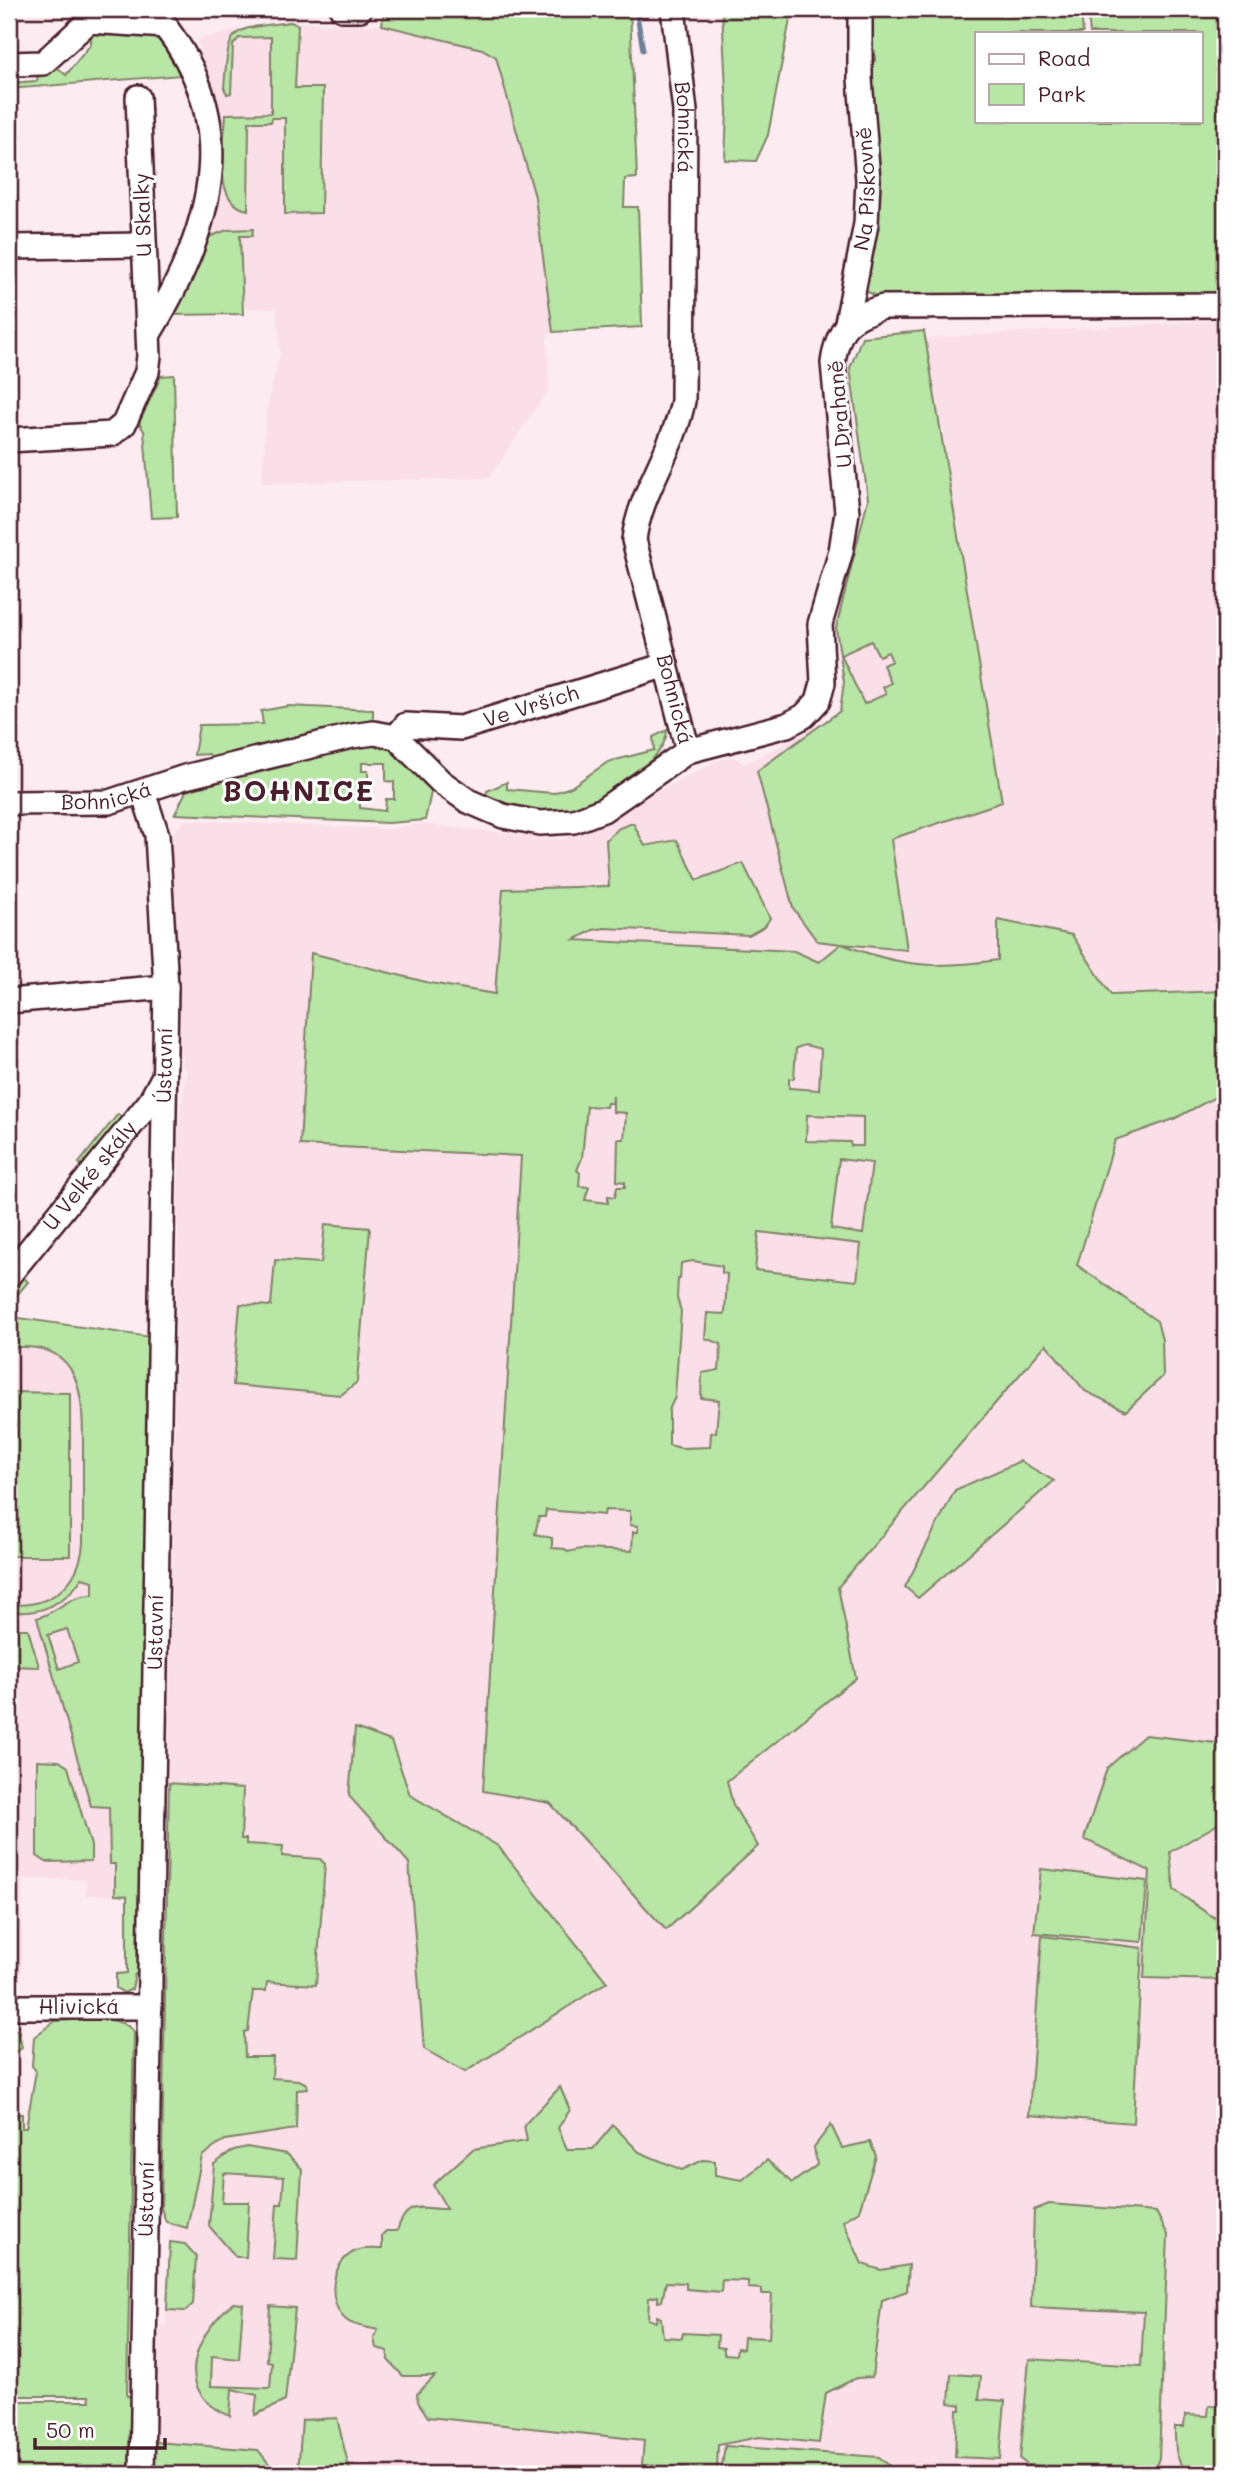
<svg xmlns="http://www.w3.org/2000/svg" width="1234" height="2483" font-family="Mali,sans-serif">
	<style>
		.built { fill: #fadee8 }
		.green { fill: #b7e6a5; stroke: #808268; stroke-width: 2; fill-rule: evenodd }
		.lines { fill: none; stroke-linecap: round; stroke-linejoin: round }
		.stream { stroke: #6d809a; stroke-width: 5 }
		.minor-casing { stroke: #4a1f2b; stroke-width: 28 }
		.minor { stroke: #fff; stroke-width: 23 }
		.labels { text-anchor: middle; stroke-width: 6; stroke-linejoin: round; paint-order: stroke }
		.street-label { font-size: 21px; fill: #4a1f2b; stroke: #fff }
		.district-label { font-size: 28px; font-weight: bold; letter-spacing: 2px; fill: #4a1f2b; stroke: #fff }
	</style>
	<rect width="100%" height="100%" fill="#fcecf2"/>
	<filter id="ink" filterUnits="userSpaceOnUse"><feTurbulence type="fractalNoise" baseFrequency=".0143" numOctaves="2"/><feDisplacementMap in="SourceGraphic" scale="14" xChannelSelector="R" yChannelSelector="G"/><feConvolveMatrix kernelMatrix="1 2 1 2 8 2 1 2 1" color-interpolation-filters="sRGB"/></filter>
	<g filter="url(#ink)">
		<path class="built" d="M291 22 382 25 482 49 496 56 535 197 553 332 547 337 549 388 489 478 262 483 267 407 280 354 277 309 222 307 204 247 219 196V124L213 88 197 40 241 29Z
			M1225 320V2474H154L157 2337 160 2328 166 2326 170 2225 162 2217 161 2199 180 1111 187 1070 182 1065 171 835 186 820 389 829 419 824 561 839 596 827 620 810 724 758 733 757 744 764 861 704 839 655 849 648 880 525 876 341Z
			M9 1316 115 1333V1895H86V1879H22V1973L9 1972Z"/>
		<path class="green" d="M384 9H630L637 178 625 179 624 207H638L642 327 553 332 535 197 496 57 482 49 382 25Z
			M722 9H792L768 135 756 161 725 160 727 111Z
			M867 9H1081L1083 33H977V121H1201V33H1090L1087 9H1225V297L884 300 852 284 867 61H875V51H867Z
			M291 22 298 25 295 88H323L321 213 285 214V118H272L271 122H249L248 210C210 203 225 142 226 114L271 113V37L239 38 233 45 231 93 227 94 224 88C229 24 229 30 291 22Z
			M91 33 158 34 182 75 9 89V83L37 81 38 74 56 66 66 75 91 44Z
			M253 229 252 236H240L243 314 167 315 206 238 227 230Z
			M924 331 1002 802 891 839 907 950 842 944C900 967 936 969 998 960V920L1072 935 1111 995 1225 991V1092L1174 1119 1115 1140 1077 1265 1157 1321 1162 1340 1163 1376 1126 1411 1085 1391 1046 1344 838 1587 856 1678 727 1781 733 1805 758 1846 666 1930 550 1803 483 1791 521 1156 300 1145 311 953 430 983 495 994 503 889 609 886 606 840 619 828 633 823 645 846 677 840 697 880 743 863 770 918 765 926 749 935 605 928 593 930 574 940 794 951 819 962 841 944 817 941 793 908 757 771 840 711 844 682 836 628 868 499 850 368 862 337ZM871 641 879 656 888 652 892 661 883 665 891 683 883 687 886 694 864 704 841 655ZM805 1045 821 1049 819 1090 789 1088V1079L794 1078 796 1048ZM613 1096V1112L626 1113 624 1139H618L617 1181 625 1182V1187H617L615 1197 608 1196V1203L585 1200 589 1187 579 1186 580 1173 577 1170 582 1158 587 1106 606 1107 607 1103H612ZM807 1115 863 1117V1146H851L850 1142 806 1141ZM839 1159 872 1163 863 1234 831 1229ZM759 1232 861 1244 857 1281 755 1270ZM693 1261 722 1266V1273L727 1274 725 1314 707 1313 705 1338 721 1344 719 1370 702 1373 701 1398 719 1400 716 1432 711 1433 710 1447 681 1448 669 1445V1410L675 1397 681 1311 677 1298 678 1279H680L681 1263ZM546 1510 604 1515 605 1510 630 1511V1525L638 1526V1532H633L632 1551 581 1549 568 1552 565 1549 552 1548V1538L535 1534 539 1517H545Z
			M174 375 177 517 151 518 144 431 139 423 161 376Z
			M288 706 373 710V724L345 725V729L211 758 209 754 194 755 199 725 263 724 261 711Z
			M667 730C667 765 586 811 554 813 530 815 508 806 486 798L487 791 507 782V789L553 793 571 787 608 762 654 750 653 737Z
			M374 744 395 749 432 788 425 820 389 823 175 814 186 791 348 747ZM362 763H386V781L394 782V799H386L385 811 360 808V781H368V771H362Z
			M118 1114 127 1121 123 1125 118 1122 93 1154 88 1170 79 1163Z
			M325 1224 370 1228 357 1382 341 1395 233 1385 240 1304 271 1306 275 1260 321 1263Z
			M21 1274 28 1282 16 1296 12 1317 151 1337 140 1974H135L132 1989 124 1993 116 1988V1974L127 1973V1896L115 1895V1864H110L109 1807 91 1806 37 1618C60 1611 70 1594 93 1595V1581L82 1578C65 1604 39 1616 9 1611V1604C50 1609 80 1584 83 1543 83 1514 83 1485 83 1456 83 1401 86 1338 9 1348V1285ZM67 1629 78 1662 59 1669 48 1635Z
			M9 1392 70 1393V1556H9Z
			M1020 1461 1054 1481 918 1598 905 1587 955 1490Z
			M9 1629H28L39 1667 9 1666Z
			M355 1728 391 1741 410 1795 498 1846 607 1982 465 2072 424 2049 409 1863 349 1796Z
			M1145 1735 1225 1744V1820L1170 1852 1174 1890C1188 1898 1212 1920 1225 1921V1980L1144 1978 1150 1871 1084 1839 1107 1768Z
			M37 1760 59 1761 68 1767 91 1846V1861L46 1862 37 1856Z
			M169 1783 243 1789 241 1839H246V1844L283 1846 282 1856 320 1859 325 1864 316 1985 267 1982 266 1991H253L248 2031 244 2032 245 2057H273L272 2078 299 2080 307 2084 308 2089 297 2090 296 2129 225 2140 202 2156 187 2228 166 2222 161 2208Z
			M1041 1869 1147 1881 1142 1942 1034 1933Z
			M1042 1936 1142 1948 1133 2123 1029 2115Z
			M55 2021C77 2021 119 2012 134 2032L127 2396 131 2397 130 2474H9V2401H90L89 2396H9V2114H22V2128H26L36 2071 32 2066 34 2037Z
			M9 2026 19 2032 22 2048 9 2056Z
			M560 2087 570 2110 558 2128 567 2149H593L613 2125 639 2152 682 2170 703 2160 715 2161V2175L742 2180 767 2160 792 2183 817 2165 814 2147 831 2125 842 2148 870 2142 876 2156 859 2211 843 2221 862 2264 881 2270 909 2265 907 2291 882 2300 872 2377 856 2378 826 2393 819 2443 759 2437 718 2445 717 2470 642 2465 644 2440 428 2417 418 2402 417 2394 435 2376H403L388 2360V2351L376 2348 374 2338 378 2330C368 2327 354 2327 346 2320 325 2301 331 2258 359 2250 366 2248 375 2249 382 2249V2235L386 2231H397C407 2199 420 2209 447 2209L433 2185 473 2149 527 2141 524 2125ZM722 2280 748 2281V2288L762 2289V2294H772L769 2338 744 2337 743 2349 737 2348 736 2355 724 2354V2348L717 2347 718 2335 683 2333 682 2338 663 2337 661 2318 657 2316 656 2322 648 2319 649 2298 658 2296V2302L662 2301 666 2282 686 2283V2289L721 2292Z
			M247 2147 287 2154 302 2169 297 2260 273 2259 277 2204H282L284 2177 224 2173 222 2202H249L246 2257H236L209 2226 214 2164 234 2150Z
			M1049 2204 1156 2212 1168 2235 1159 2458 1156 2466 1141 2472 1028 2465 1020 2459 1029 2359 1141 2366 1144 2312 1031 2307 1034 2210Z
			M170 2242 185 2244 196 2256 193 2304 185 2311 167 2310Z
			M233 2303 243 2304 239 2359 212 2356 211 2386 270 2388 272 2362 267 2361 270 2306 295 2308 285 2401 255 2415 257 2395 232 2389 230 2416C171 2392 194 2335 233 2303Z
			M951 2374 981 2376 979 2399 1005 2401 1000 2459 955 2457 957 2410H961V2405L949 2403Z
			M1209 2405 1225 2406V2474C1184 2472 1174 2472 1175 2427H1184L1185 2415 1208 2416Z
			M337 2418 349 2468 357 2474H298L302 2420Z
			M155 2442 258 2450 277 2474H154Z
			M725 2446 879 2457 899 2474 721 2472Z"/>
		<g class="lines">
			<path class="stream" d="M636 9 643 50"/>
			<defs>
				<g id="minor">
					<path d="M150 9C245 112 216 223 150 332"/>
					<path d="M342 9H360"/>
					<path id="s1" d="M673 9 685 111 683 401C674 450 640 491 634 540L688 751"/>
					<path d="M9 64 43 63 89 21 166 26"/>
					<path d="M9 247 144 245"/>
					<path id="s2" d="M847 323 866 224 868 180 860 79V9"/>
					<path d="M9 440 112 434 124 424 147 372 149 356 138 97"/>
					<path id="s3" d="M396 737 406 725 461 728 666 665"/>
					<path id="s4" d="M9 803 109 802 185 777 352 736 374 733 396 737 441 782 468 801 503 816 540 823 574 821 603 810 688 751 787 725 804 716 818 701 823 683 820 624 841 551 847 512 833 363C838 327 848 318 883 307L1225 305"/>
					<path d="M9 1001 166 987"/>
					<path id="s5" d="M9 1275 150 1102 164 1076"/>
					<path id="s6" d="M9 2007H150"/>
					<path id="s7" d="M142 2474 166 987 157 835 143 792"/>
				</g>
			</defs>
			<use href="#minor" class="minor-casing"/>
			<use href="#minor" class="minor"/>
		</g>
	</g>
	<g class="labels">
		<g class="street-label">
			<text dy="7" stroke="none"><textPath href="#s1" startOffset="119">Bohnická</textPath></text>
			<text dy="7" stroke="none"><textPath href="#s2" startOffset="136">Na Pískovně</textPath></text>
			<text transform="translate(143 215) rotate(-92)" y="7">U Skalky</text>
			<text transform="translate(840 414) rotate(-95)" y="7">U Drahaně</text>
			<text dy="7" stroke="none"><textPath href="#s1" startOffset="705">Bohnická</textPath></text>
			<text dy="7" stroke="none"><textPath href="#s3" startOffset="144">Ve Vrších</textPath></text>
			<text dy="7" stroke="none"><textPath href="#s4" startOffset="98">Bohnická</textPath></text>
			<text dy="7" stroke="none"><textPath href="#s7" startOffset="1409">Ústavní</textPath></text>
			<text dy="7" stroke="none"><textPath href="#s5" startOffset="128">U Velké skály</textPath></text>
			<text dy="7" stroke="none"><textPath href="#s7" startOffset="842">Ústavní</textPath></text>
			<text dy="7" stroke="none"><textPath href="#s6" startOffset="70">Hlivická</textPath></text>
			<text dy="7" stroke="none"><textPath href="#s7" startOffset="275">Ústavní</textPath></text>
		</g>
		<g class="district-label">
			<text x="299" y="801">BOHNICE</text>
		</g>
	</g>
	<rect width="1234" height="2483" fill="none" stroke="#fff" stroke-width="35"/>
	<rect x="18" y="18" width="1199" height="2448" fill="none" stroke="#4a1f2b" stroke-width="2.5" filter="url(#ink)"/>
	<rect x="975" y="32" width="228" height="91" fill="#ffffff" stroke="#b7a5aa" stroke-width="2"/>
	<rect x="989" y="54" width="35" height="10" fill="#ffffff" stroke="#b7a5aa" stroke-width="2"/>
	<text x="1038" y="66" font-size="21" fill="#4a1f2b">Road</text>
	<rect x="989" y="84" width="35" height="21" fill="#b7e6a5" stroke="#b7a5aa" stroke-width="2"/>
	<text x="1038" y="102" font-size="21" fill="#4a1f2b">Park</text>
	<path d="M35 2438v10h130v-10" fill="none" stroke="#4a1f2b" stroke-width="3.5"/>
	<text x="46" y="2438" font-size="21" fill="#4a1f2b" stroke="#ffffff" stroke-width="5" paint-order="stroke">50 m</text>
</svg>
